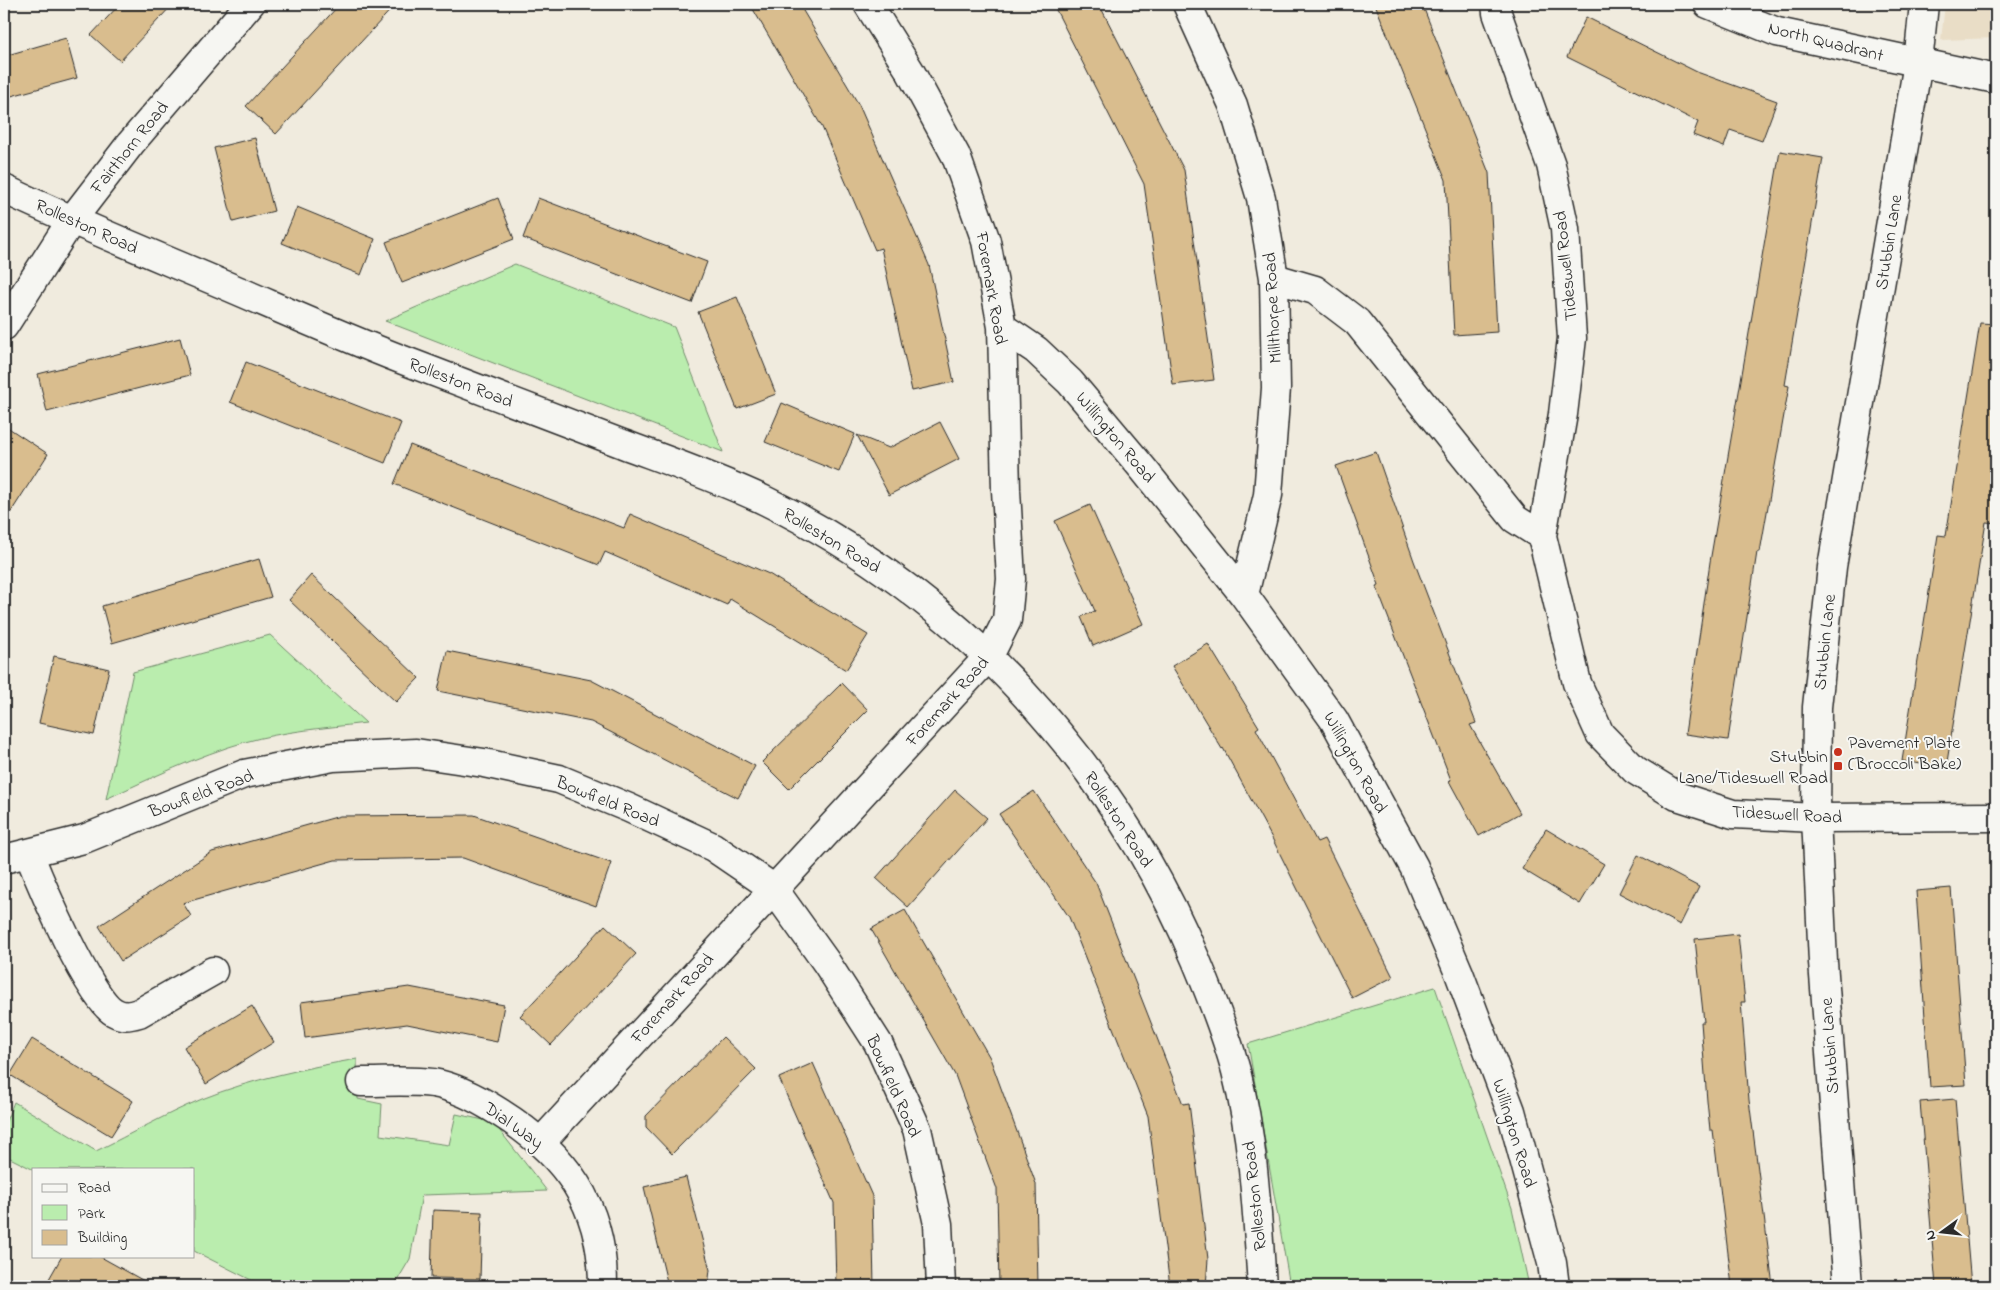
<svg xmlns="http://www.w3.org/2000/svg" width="2000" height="1290" font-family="'Indie Flower',sans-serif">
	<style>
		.built { fill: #e9ddc6 }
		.green { fill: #baedae; stroke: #728c6c }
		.building { fill: #d9bd8e; stroke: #2b2b2b }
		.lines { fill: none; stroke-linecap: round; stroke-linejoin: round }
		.minor-casing { stroke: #2b2b2b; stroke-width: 31 }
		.secondary-casing { stroke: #2b2b2b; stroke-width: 31 }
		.minor { stroke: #f6f6f2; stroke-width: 28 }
		.secondary { stroke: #f6f6f2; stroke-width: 28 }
		.poi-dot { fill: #c8321e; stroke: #f6f6f2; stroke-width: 2 }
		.labels { text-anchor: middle; stroke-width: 4; stroke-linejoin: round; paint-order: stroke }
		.street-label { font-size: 18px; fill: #2b2b2b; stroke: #f6f6f2 }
		.poi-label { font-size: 18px; fill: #2b2b2b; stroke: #f6f6f2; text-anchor: start }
	</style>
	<rect width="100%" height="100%" fill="#f0ebde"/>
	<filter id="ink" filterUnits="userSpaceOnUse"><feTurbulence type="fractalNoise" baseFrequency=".02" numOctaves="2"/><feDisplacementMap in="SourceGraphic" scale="10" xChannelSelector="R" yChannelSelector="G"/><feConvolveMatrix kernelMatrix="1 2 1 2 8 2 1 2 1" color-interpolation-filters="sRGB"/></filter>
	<g filter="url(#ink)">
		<path class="built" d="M1945 4H1996V38L1941 40Z"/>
		<path class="green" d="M515 264 674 327 723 452 385 321Z
			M270 635 366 723C326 728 284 731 245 742 197 756 151 778 106 799L133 672Z
			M1435 987 1512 1208 1529 1286H1290L1248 1044Z
			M357 1059 358 1099 382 1104 380 1135 449 1145 456 1114 493 1122 547 1191 422 1195 410 1259 394 1286H263L194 1251V1169L34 1170 4 1155V1126L14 1102 96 1151C131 1134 166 1114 202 1099 252 1079 305 1068 357 1059Z"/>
		<path class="building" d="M120 4H173L120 61 91 35Z
			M340 4H396L276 134 246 106Z
			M750 4H799L859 105 929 265 954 382 912 391 881 248 875 250 822 127Z
			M1053 4H1099L1184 170 1214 380 1173 385 1144 184Z
			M1375 4H1422L1489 173 1497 332 1454 335 1446 180Z
			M1586 17 1697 72 1777 101 1762 141 1730 130 1724 147 1693 135 1698 122 1567 57Z
			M66 38 77 78 4 98V56Z
			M255 138 274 211 233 222 214 148Z
			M1780 151 1823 158 1785 385 1789 386 1760 552H1757L1728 740 1685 734 1710 562Z
			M498 198 514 239 402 283 386 242Z
			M538 198 707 262 692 303 523 238Z
			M297 207 375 239 361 275 282 243Z
			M737 297 776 394 737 409 698 312Z
			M1980 323 1996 324V523L1986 522 1946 768 1902 761 1938 535 1946 536Z
			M180 338 190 375 47 412 38 374Z
			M246 362 401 423 385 463 230 402Z
			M782 403 855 434 839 472 765 442Z
			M940 422 959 459 889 495 857 435 889 448Z
			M4 425 48 454 4 523Z
			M410 445 624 528 630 514 769 574 868 635 846 670 730 599 727 605 605 552 599 565 394 484Z
			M1376 452 1414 561 1476 723 1470 725 1520 813 1479 836 1449 781 1451 780 1376 586 1379 585 1336 466Z
			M1090 505 1143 624 1093 646 1081 617 1095 611 1055 521Z
			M259 559 271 597 112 643 102 606Z
			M311 575 419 678 396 702 289 600Z
			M1208 644 1259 727 1256 729 1317 842 1324 839 1393 977 1352 998 1273 840 1223 748 1222 749 1172 666Z
			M447 651 591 680 755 766 738 798 591 722 438 691Z
			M54 656 109 669 94 735 39 723Z
			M842 683 868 710 789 789 762 762Z
			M955 790 987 818 908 907 876 878Z
			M1034 791 1096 883 1183 1104 1189 1103 1208 1259 1206 1286H1170L1148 1116 1069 917 999 814Z
			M474 815 611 863 596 906 463 858 335 860 183 903 191 916 121 961 99 926 212 852 340 816Z
			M1546 829 1604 864 1580 904 1522 869Z
			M1638 855 1699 887 1680 925 1619 893Z
			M1951 888 1966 1085 1930 1087 1916 891Z
			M905 910 990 1058 1016 1129 1036 1184 1038 1286H999L997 1189 955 1075 871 929Z
			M605 925 636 954 551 1045 520 1016Z
			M1738 934 1745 1002H1741L1749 1100 1773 1286H1732L1713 1130H1710L1707 1101 1701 1022H1704L1695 939Z
			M409 987 504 1005 497 1042 407 1024 305 1038 301 1002Z
			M252 1006 274 1042 206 1084 184 1047Z
			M723 1037 756 1069 672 1154 646 1127V1116Z
			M32 1039 133 1101 111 1136 10 1075Z
			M813 1063 872 1196 874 1286H836L834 1203 779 1078Z
			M1955 1099 1971 1286H1936L1920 1102Z
			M686 1177 710 1270 708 1286H668L644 1187Z
			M433 1210 482 1212 480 1279 431 1278Z
			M62 1256H99L153 1286H45Z"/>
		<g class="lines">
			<defs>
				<path id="minor" d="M1187 4 1233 105 1261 198 1274 278 1276 388 1268 495 1244 595
					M1496 4 1497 13 1551 165 1565 229 1572 338 1563 414 1542 536 1577 683 1600 734 1635 770 1677 796 1733 814 1816 818 1996 817
					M1708 4 1777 32 1996 79
					M4 189C75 223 147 252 220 283 281 309 341 336 403 360 477 388 550 416 623 444 671 462 720 479 766 501 960 596 1112 762 1196 960 1211 996 1226 1033 1236 1071 1254 1141 1257 1214 1262 1286
					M1274 278 1315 290 1357 322 1515 519 1542 536
					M4 326 71 221 131 143 250 4
					M1002 327 1036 350 1070 382 1144 470 1244 595 1334 720 1414 867 1459 973 1511 1111 1552 1263 1555 1286
					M29 854C41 884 89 998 114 1012 123 1017 129 1016 139 1013L213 971
					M4 859 84 839 244 774 333 757 416 753 484 763 559 779 629 808 713 847 773 888 826 962 878 1043 917 1129 938 1224 941 1286
					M361 1082C385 1082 410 1080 433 1083 457 1087 480 1100 499 1112 566 1154 603 1205 603 1286
					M542 1141 989 656 1007 620 1011 579 1006 490 1002 327 986 241 956 156 910 71 868 4"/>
				<path id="secondary" d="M1848 1286 1823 962 1816 818 1817 707 1832 567 1918 63 1924 4"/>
			</defs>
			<use href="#minor" class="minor-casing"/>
			<use href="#secondary" class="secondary-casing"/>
			<use href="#minor" class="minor"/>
			<use href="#secondary" class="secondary"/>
		</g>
	</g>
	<g class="poi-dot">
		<circle cx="1838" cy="752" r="5"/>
		<rect x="1833" y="761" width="10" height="10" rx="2.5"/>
	</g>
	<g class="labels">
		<g class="street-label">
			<text transform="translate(1826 41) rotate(14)" y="6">North Quadrant</text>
			<text transform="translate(129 147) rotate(-51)" y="6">Fairthorn Road</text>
			<text transform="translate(87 226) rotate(24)" y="6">Rolleston Road</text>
			<text transform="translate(1888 242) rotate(-81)" y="6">Stubbin Lane</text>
			<text transform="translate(1565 266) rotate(-96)" y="6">Tideswell Road</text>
			<text transform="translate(992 288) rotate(80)" y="6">Foremark Road</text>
			<text transform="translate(1272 308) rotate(-93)" y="6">Millthorpe Road</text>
			<text transform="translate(461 382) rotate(21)" y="6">Rolleston Road</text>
			<text transform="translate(1116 437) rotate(50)" y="6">Willington Road</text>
			<text transform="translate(832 540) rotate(31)" y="6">Rolleston Road</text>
			<text transform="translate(1824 642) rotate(-84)" y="6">Stubbin Lane</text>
			<text transform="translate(947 701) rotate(-48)" y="6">Foremark Road</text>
			<text transform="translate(1356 762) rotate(61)" y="6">Willington Road</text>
			<text transform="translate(201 793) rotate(-20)" y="6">Bowfield Road</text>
			<text transform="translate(608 801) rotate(22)" y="6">Bowfield Road</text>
			<text transform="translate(1787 814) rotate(3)" y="6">Tideswell Road</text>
			<text transform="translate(1119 819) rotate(57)" y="6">Rolleston Road</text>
			<text transform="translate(672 998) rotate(-48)" y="6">Foremark Road</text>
			<text transform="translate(1829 1046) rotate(-94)" y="6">Stubbin Lane</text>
			<text transform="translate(894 1086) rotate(66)" y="6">Bowfield Road</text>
			<text transform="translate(514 1125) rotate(35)" y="6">Dial Way</text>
			<text transform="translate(1515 1133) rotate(73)" y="6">Willington Road</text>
			<text transform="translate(1254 1196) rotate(-96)" y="6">Rolleston Road</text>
		</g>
		<g class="poi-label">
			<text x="1848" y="748">Pavement Plate<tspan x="1848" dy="21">(Broccoli Bake)</tspan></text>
			<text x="1828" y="762" text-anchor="end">Stubbin<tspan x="1828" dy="21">Lane/Tideswell Road</tspan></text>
		</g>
	</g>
	<rect width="2000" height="1290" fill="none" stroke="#f6f6f2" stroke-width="20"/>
	<rect x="10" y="10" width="1980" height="1270" fill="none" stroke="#2b2b2b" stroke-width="2" filter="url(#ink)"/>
	<rect x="32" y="1168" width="162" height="90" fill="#f6f6f2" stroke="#a5a5a2"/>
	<rect x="42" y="1184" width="25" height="8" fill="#f6f6f2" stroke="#a5a5a2"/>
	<text x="78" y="1192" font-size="15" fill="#2b2b2b">Road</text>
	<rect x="42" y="1205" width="25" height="15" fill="#baedae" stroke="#a5a5a2"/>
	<text x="78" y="1218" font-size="15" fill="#2b2b2b">Park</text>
	<rect x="42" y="1230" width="25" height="15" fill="#d9bd8e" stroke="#a5a5a2"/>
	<text x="78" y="1242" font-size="15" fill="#2b2b2b">Building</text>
	<g transform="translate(1942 1232) rotate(255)" stroke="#f6f6f2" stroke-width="4" paint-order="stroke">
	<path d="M0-4L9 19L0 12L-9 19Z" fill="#2b2b2b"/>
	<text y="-8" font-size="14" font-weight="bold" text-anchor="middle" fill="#2b2b2b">N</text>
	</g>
</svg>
